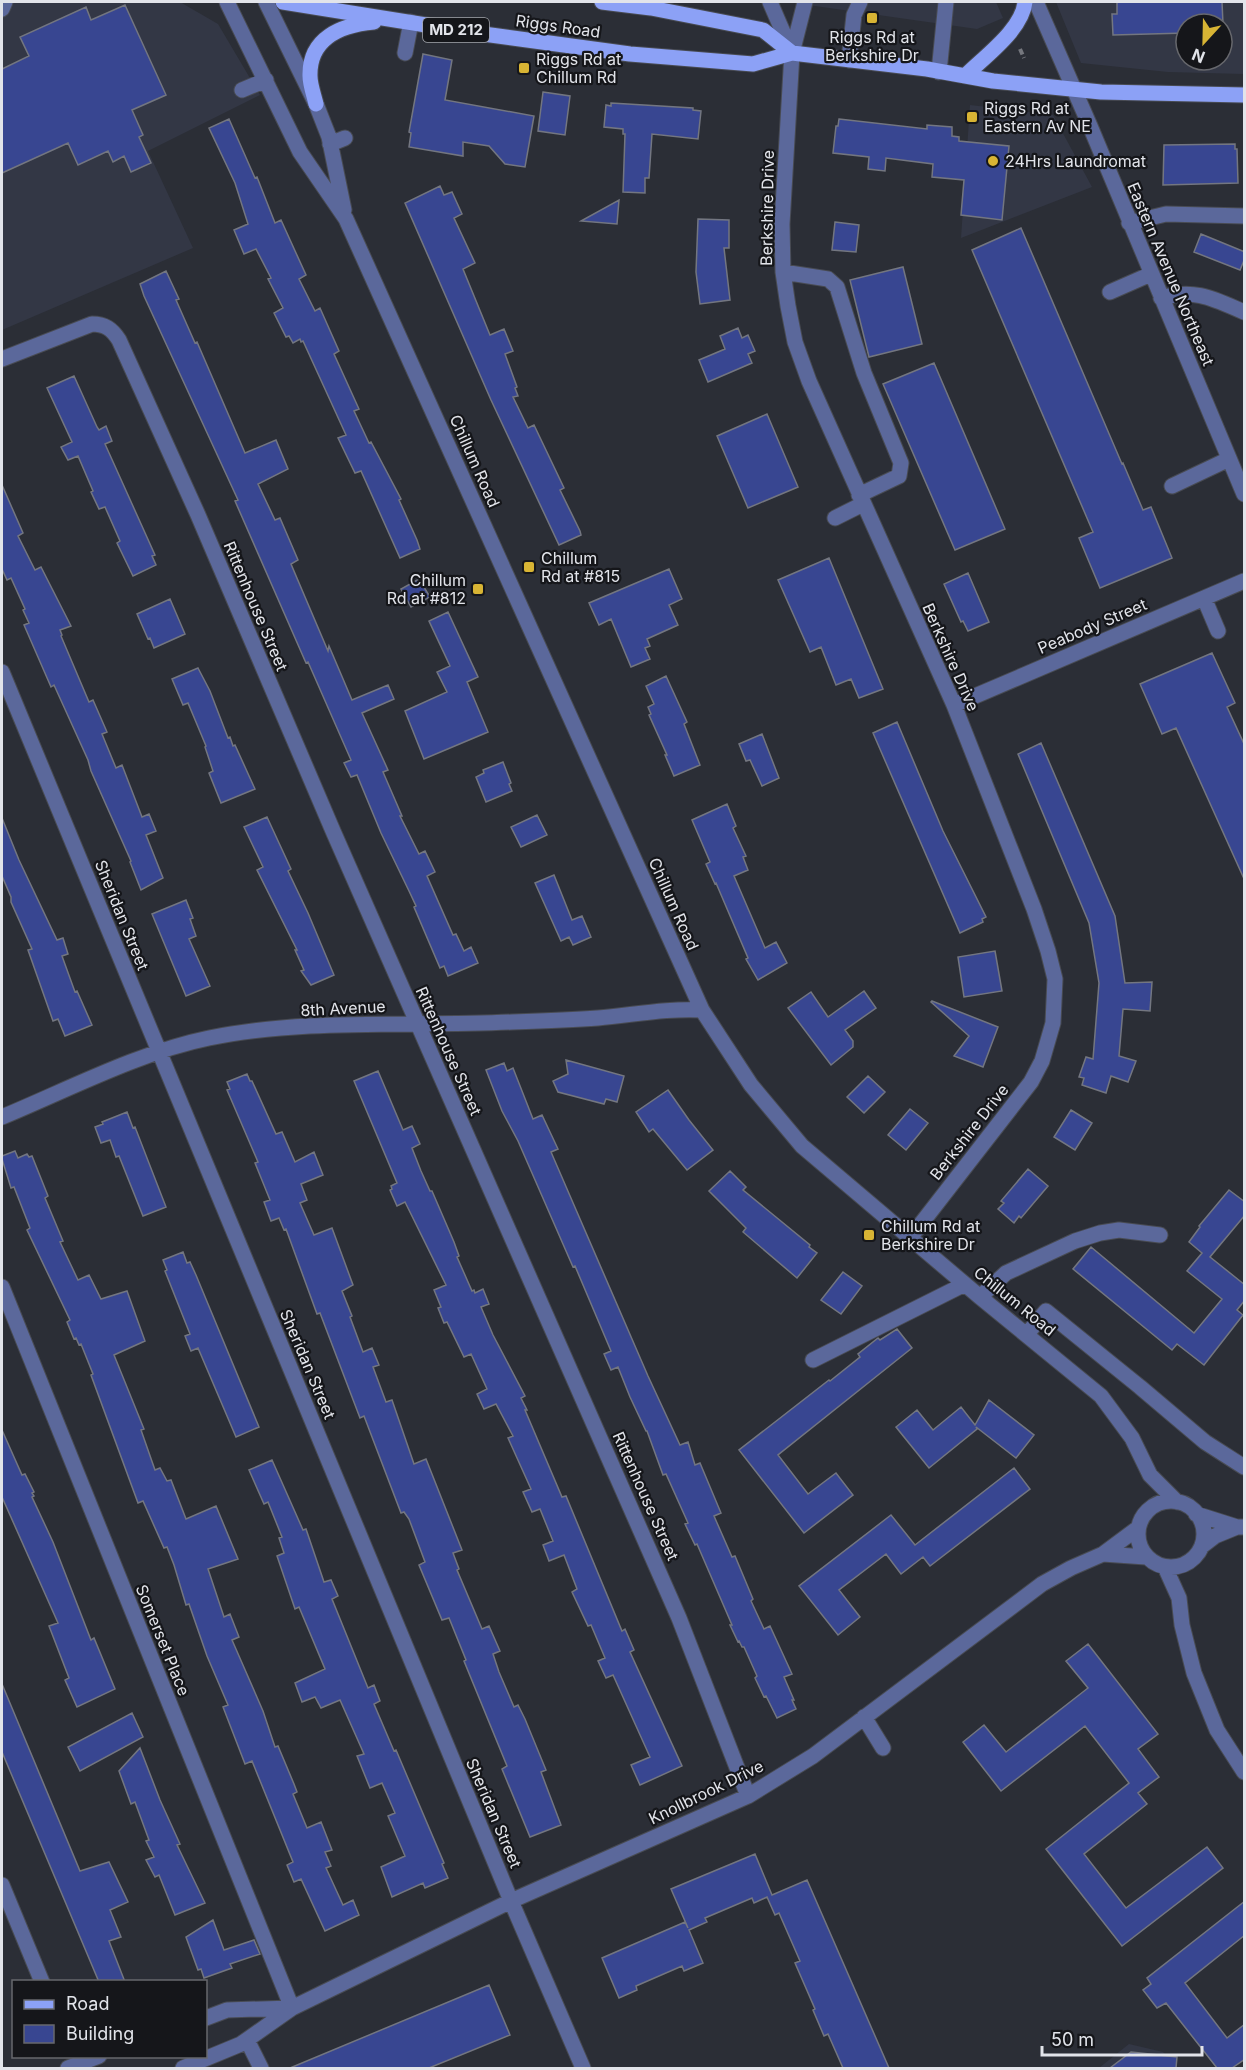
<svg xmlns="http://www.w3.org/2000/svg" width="1246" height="2070" font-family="Inter,sans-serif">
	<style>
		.built { fill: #333745; fill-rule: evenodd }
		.building { fill: #384691; stroke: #737680; stroke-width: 1.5 }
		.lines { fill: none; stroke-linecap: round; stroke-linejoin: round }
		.minor-casing { stroke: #484b53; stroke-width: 17 }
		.major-casing { stroke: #484b53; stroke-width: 17 }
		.path { stroke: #75777e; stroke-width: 4; stroke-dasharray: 6 3; stroke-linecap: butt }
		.minor { stroke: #5b689b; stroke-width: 15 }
		.major { stroke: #8ca1f6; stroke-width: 15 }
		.poi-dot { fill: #d8b434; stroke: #15161a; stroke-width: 2 }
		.labels { text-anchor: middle; stroke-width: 4.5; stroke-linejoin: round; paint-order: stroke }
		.shield { fill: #15161a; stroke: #a4a6ac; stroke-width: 1.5 }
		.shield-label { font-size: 15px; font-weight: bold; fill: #e2e4ea }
		.street-label { font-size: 16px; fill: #e2e4ea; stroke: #15161a }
		.poi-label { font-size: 16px; fill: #e2e4ea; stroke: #15161a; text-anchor: start }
	</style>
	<rect width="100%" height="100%" fill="#2b2e36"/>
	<path class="built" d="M2 2H180L218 24 260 95 148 151 193 248 2 330Z
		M787 2H996L1003 18 977 29Z
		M1056 2H1244V74L1168 72 1081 63ZM1186 24H1222V60H1186Z
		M970 105 1053 115 1092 187 961 238Z
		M1129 2044 1163 2052 1178 2068H1099Z"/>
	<path class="building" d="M1117 2H1222L1223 24H1186V33L1113 35 1112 14H1117Z
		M125 5 166 95 132 110 143 135 139 137 151 163 131 172 124 156 113 162 108 151 78 165 68 143 2 173V69L29 56 20 37 86 7 91 20Z
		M423 54 452 60 445 100 534 116 525 167 505 164 489 146 463 142V156L409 147 411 133 409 132Z
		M543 92 570 96 565 135 538 131Z
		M611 103 693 108V110L701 111 698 139 652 134 649 178H645V193L623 192 625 134H623V129L604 127 606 105 611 106Z
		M229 119 255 178 257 177 275 223 281 220 306 275 299 279 315 311 320 308 339 351 334 354 359 409 354 411 369 443 371 442 401 499 399 500 417 540 420 549 400 558 361 471 355 473 338 438 346 435 303 341 301 342 300 339 293 343 289 336 286 337 274 313 283 308 268 279 271 278 256 249 244 254 234 230 248 224 235 183 209 128Z
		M839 119 927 129V125L952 127V136L959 137V141L1009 146 1002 220 961 215 964 180 932 177 933 164 886 158 885 171 868 169 869 157 833 153 836 126H838Z
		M1235 144V149H1237L1238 183 1163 185 1164 145Z
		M440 186 444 195 452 192 462 214 454 218 475 263 463 269 490 335 504 329 513 351 505 354 517 387 515 388 518 396 513 397 528 428 534 425 564 488 560 490 580 531 581 535 559 545 491 400 405 203Z
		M619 200 617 224 581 221Z
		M698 219 729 220V248H724L730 300 700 304 696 272Z
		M835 222 859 225 856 252 832 250Z
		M1021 228 1122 464 1123 463 1143 510 1151 507 1172 558 1100 588 1079 538 1093 532 972 250Z
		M1201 234 1245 252V258L1240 270 1194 252Z
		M903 267 922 344 869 357 850 280Z
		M166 271 179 299 176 300 195 343 197 342 245 453 276 440 288 469 258 484 275 520 280 518 298 560 291 564 328 651 329 646 352 700 388 685 394 699 362 713 388 770 383 772 402 816H400L419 854 425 851 435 872 427 876 453 935 456 934 464 951 471 947 478 963 448 976 444 966 440 968 414 907 416 906 409 891 381 833 357 775 351 777 344 763 351 760 308 662 306 663 235 501 238 500 144 296 140 284Z
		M738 328 742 338 748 335 755 351 748 354 752 363 708 382 699 360 725 349 720 336Z
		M934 363 1005 529 955 550 883 384Z
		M74 376 97 427 99 430 106 426 112 441 105 444 155 555 152 556 156 565 133 576 117 543 120 541 105 507 99 509 91 492 93 491 78 456 68 460 61 447 72 442 47 388Z
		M767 414 798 487 748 508 717 436Z
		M2 485 23 533 18 536 35 570 41 567 71 626 60 630 62 635 61 636 89 702 93 700 107 732 102 734 116 768 122 765 142 817 149 814 156 831 146 835 163 878 141 890 130 862 131 861 91 771 88 760 54 685 51 687 24 625 29 623 23 610 25 609 11 578 7 580 2 569Z
		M829 558 883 689 859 698 851 679 836 685 821 647 810 652 778 580Z
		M669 569 682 599 669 605 678 625 647 639 650 646 645 648 650 659 631 667 611 619 599 625 589 603Z
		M968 573 989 622 968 631 963 621 961 622 944 584Z
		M419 579 430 597 411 607 401 589Z
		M170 599 185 634 154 648 150 638 148 639 137 614Z
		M448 612 478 677 467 682 488 732 424 759 405 711 447 692 437 672 450 666 429 621Z
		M1212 653 1235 703 1227 707 1245 746V881L1176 728 1162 734 1140 684Z
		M198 668 210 691 228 738 230 737 233 746 235 745 255 789 221 803 209 773 213 771 205 747 206 746 188 703 183 705 172 679Z
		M666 676 687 722 684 724 700 765 674 776 665 755H667L649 715 651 714 648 707 654 704 646 686Z
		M897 722 943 831 986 917 982 919 983 922 960 933 873 733Z
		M762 734 779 778 762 786 750 760 746 761 739 744Z
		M1041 743 1115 916 1125 983 1152 982 1150 1011 1123 1009 1119 1056 1136 1061 1128 1082 1111 1076 1106 1093 1082 1085 1084 1078 1079 1077 1086 1057 1093 1059 1099 983 1089 923 1018 754Z
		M503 762 511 783 509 784 512 791 486 802 476 777 484 773 483 770Z
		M727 804 736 826 733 828 746 856 743 857 748 870 734 876 765 948 776 942 787 963 758 980 746 959 748 958 716 883 715 884 706 864 710 862 692 820Z
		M537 815 547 835 521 847 511 827Z
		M267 817 291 869 288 871 308 913 334 975 311 985 301 971 304 970 295 950H297L257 870 263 867 244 827Z
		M2 818 19 860 57 940 63 938 68 954 62 956 75 992 77 991 92 1025 65 1036 58 1019 53 1021 28 950 32 949 11 902V897L2 876Z
		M554 875 572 920 582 916 591 937 573 945 569 937 561 941 535 883Z
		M186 900 193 918 190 919 196 936 189 939 210 986 186 996 152 914Z
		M995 951 1002 991 964 997 958 957Z
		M864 991 876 1008 845 1030 853 1041V1047L831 1065 788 1008 811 992 828 1017Z
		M932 1001 998 1027 983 1067 954 1056 969 1036 931 1002Z
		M566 1060 624 1076 617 1102 606 1099 604 1104 558 1092 553 1081 568 1074Z
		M504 1063 507 1071 513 1068 533 1119 542 1115 558 1149 551 1152 648 1376 680 1445 688 1442 695 1465 700 1463 721 1513 714 1516 732 1557 735 1556 753 1599 751 1601 764 1629 770 1626 792 1674 784 1677 794 1700H792L796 1709 777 1718 766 1696 764 1697 755 1678 757 1676 744 1647H742L739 1641 738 1642 730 1625H732L697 1544 695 1545 685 1524 688 1523 666 1474 663 1475 647 1431H646L630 1397 618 1367 611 1370 604 1354 611 1351 575 1266 573 1267 518 1141 502 1111 486 1070Z
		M378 1071 403 1130 412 1126 420 1144 412 1148 421 1171 430 1191H432L454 1242 459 1256 457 1257 472 1291 474 1290 475 1293 483 1289 489 1304 481 1307 493 1335 525 1396 521 1398 527 1410H525L562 1497 566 1496 622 1631 625 1629 634 1650 630 1652 682 1766 640 1785 631 1765 650 1757 613 1675 606 1678 598 1661 605 1658 591 1625 588 1626 572 1592 577 1589 564 1555 549 1561 543 1545 553 1541 540 1509 532 1512 523 1492 531 1489 508 1438 513 1436 496 1404 484 1409 477 1394 487 1389 471 1354 464 1357 447 1322 444 1323 438 1308 441 1307 434 1290 446 1285 405 1202 397 1206 390 1190 392 1189 391 1186 397 1183 354 1081Z
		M247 1074 250 1081H252L276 1134 282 1132 295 1162 314 1152 323 1175 301 1184 307 1200 300 1203 314 1235 332 1228 353 1285 342 1291 352 1316 350 1317 363 1352 372 1348 379 1365 373 1367 386 1402 392 1400 414 1464 426 1459 462 1550 453 1553 459 1569 457 1570 482 1629 489 1626 500 1651 493 1654 499 1672 514 1707 518 1705 525 1719 546 1770 541 1772 561 1825 530 1837 502 1769 507 1766 464 1661 466 1660 449 1618 442 1620 419 1565 425 1562 409 1519 404 1512 401 1513 364 1416 360 1418 320 1313 317 1314 286 1229 284 1230 279 1218 271 1221 264 1202 270 1200 255 1163 258 1162 227 1090 230 1089 227 1082Z
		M868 1076 885 1092 864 1113 847 1097Z
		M668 1090 689 1120 713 1150 687 1170 653 1129 649 1132 636 1112Z
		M910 1109 928 1123 906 1150 888 1135Z
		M1071 1110 1092 1123 1075 1150 1054 1137Z
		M127 1112 133 1128 135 1127 166 1207 143 1216 119 1156 116 1157 110 1140 101 1143 95 1127 103 1124 102 1122Z
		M15 1151 18 1158 27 1154 29 1157 32 1156 48 1196 45 1198 63 1241 60 1242 78 1280 89 1275 101 1299 127 1291 145 1341 114 1355 144 1429 141 1430 155 1470 160 1468 167 1481 171 1480 186 1519 216 1506 238 1559 208 1569 224 1617 230 1614 239 1637 232 1640 263 1711 275 1747 278 1746 294 1784 297 1792 293 1794 307 1828 321 1822 332 1850 325 1852 331 1866 326 1868 343 1905 353 1900 359 1915 325 1931 301 1879 294 1882 287 1865 293 1862 252 1761 245 1764 223 1707 228 1705 207 1656 189 1604 186 1605 174 1565 167 1547 164 1548 143 1501 138 1503 91 1375 93 1374 81 1344 79 1345 76 1338 74 1339 67 1322 70 1320 27 1230 30 1228 14 1187 11 1188 2 1159V1156Z
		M1028 1169 1048 1186 1021 1218 1019 1216 1014 1223 998 1209 1004 1203 1001 1201Z
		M730 1171 746 1187 743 1190 810 1245 809 1247 817 1253 797 1278 743 1232 746 1228 709 1191Z
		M1229 1190 1245 1202V1215L1210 1257 1245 1285V1300L1237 1310 1243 1315 1204 1365 1177 1344 1172 1350 1073 1269 1091 1247 1194 1333 1222 1299 1187 1271 1202 1253 1189 1242 1200 1227 1199 1226Z
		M183 1252 187 1263 190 1262 196 1275 259 1427 236 1437 198 1348 191 1351 185 1336 190 1334 165 1271 167 1270 163 1260Z
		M843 1272 862 1286 841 1314 821 1300Z
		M897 1329 912 1348 778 1455 808 1494 836 1473 853 1495 804 1533 739 1450 829 1380 830 1381 860 1357 858 1354 878 1338 880 1340Z
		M989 1400 1034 1435 1016 1458 976 1427 977 1429 929 1468 896 1427 917 1410 933 1430 961 1407 975 1425Z
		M2 1430 22 1475 25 1474 34 1492 32 1493 34 1496 32 1497 53 1542 91 1640 94 1638 115 1689 77 1707 65 1680 69 1678 49 1626 58 1623 2 1497Z
		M272 1460 303 1530 306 1529 324 1582 331 1580 338 1596 332 1599 368 1688 374 1685 380 1701 374 1704 394 1751 396 1750 444 1863 442 1864 448 1878 425 1888 423 1883 392 1897 381 1867 405 1856 388 1816 395 1813 382 1783 370 1788 357 1756 364 1754 340 1700 321 1708 315 1697 302 1702 295 1683 325 1669 299 1607 295 1609 277 1556 284 1553 279 1538 282 1537 268 1502 264 1504 249 1470Z
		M1014 1468 1030 1489 930 1566 923 1557 901 1574 886 1554 839 1590 860 1617 838 1635 799 1586 891 1515 915 1545Z
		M1088 1644 1158 1734 1138 1749 1159 1777 1138 1793 1147 1804 1084 1854 1126 1908 1207 1847 1223 1868 1122 1946 1046 1849 1129 1783 1085 1726 1001 1791 963 1742 984 1725 1006 1752 1088 1688 1066 1661Z
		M2 1684 80 1871 109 1862 128 1902 110 1910 121 1937 109 1941 125 1982H99L2 1752Z
		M132 1713 143 1737 80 1771 68 1747Z
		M140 1748 160 1800 180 1844 177 1845 205 1903 175 1915 159 1875 155 1877 146 1860 154 1857 146 1841 149 1840 135 1802 131 1804 119 1771Z
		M755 1854 772 1895 807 1880 889 2068H843L828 2034 824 2036 813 2010 815 2009 795 1963 800 1961 779 1913 775 1915 767 1897 754 1903 752 1898 705 1918 707 1922 689 1930 703 1963 684 1971 682 1966 636 1986 637 1990 619 1998 602 1958 685 1922 688 1928 671 1889Z
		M1245 1901V1935L1185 1983 1227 2038 1245 2024V2059L1232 2068H1217L1166 2003 1157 2008 1143 1990 1151 1984 1147 1978Z
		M213 1920 224 1950 254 1940 260 1954 230 1964 232 1968 204 1978 201 1969 198 1970 186 1937Z
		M489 1985 510 2035 429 2068H290Z
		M1131 2052 1177 2057 1176 2068H1110Z"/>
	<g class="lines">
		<defs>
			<path id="minor" d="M227 2 300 152 346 219 702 1010 751 1085 802 1146 980 1297 1101 1396 1132 1438 1150 1475 1177 1502
				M266 2 316 104 329 137 344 210
				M770 2 792 53
				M805 2 792 53 782 224 783 272 788 306 795 342 809 381 954 705 1034 909 1048 951 1055 979 1053 1023 1042 1061 1031 1082 910 1238
				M1036 2 1090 126 1244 494
				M2 9 5 2
				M405 53 411 22
				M849 60 854 15 860 2
				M939 72 946 2
				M242 90 266 80
				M330 144 345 138
				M1129 223 1166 214 1244 216
				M783 272 828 279 837 287 864 373 901 463 899 476 859 495
				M1110 292 1151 274
				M1161 298C1195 288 1214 299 1244 312
				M2 359 92 324C105 324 112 329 119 340L198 515 333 831 679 1618 748 1796
				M1172 486 1229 459
				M835 518 863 504
				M1204 598 1218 631
				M2 672 511 1901 583 2068
				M954 705 1244 581
				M2 1117C67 1090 140 1052 209 1038 306 1018 413 1027 512 1022 541 1021 570 1020 598 1018 633 1015 667 1008 702 1010
				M2 1287 292 2008
				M980 1297 1006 1273 1075 1241 1100 1233 1119 1230 1160 1235
				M1027 1334 1046 1311 1140 1387 1205 1442 1244 1467
				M813 1360 965 1284
				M1138 1534a33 33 0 1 1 66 0a33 33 0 1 1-66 0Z
				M1196 1514 1237 1527H1244
				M1202 1546 1215 1536 1237 1527
				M1103 1554 1146 1557
				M1165 1567 1179 1598 1182 1625 1194 1673 1217 1730 1244 1772
				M864 1717 883 1748
				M2 1885 42 1982
				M206 2018 227 2010 292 2008
				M247 2040 261 2068
				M68 2068 99 2056
				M183 2068 241 2044 292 2008 511 1901 748 1796 813 1756 1042 1584 1071 1568 1103 1554 1138 1528"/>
			<path id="major" d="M283 2 476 33 630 54 753 64 792 53 927 69 993 81 1101 92 1244 95
				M602 2 651 8 763 30 792 53
				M965 76C985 56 1022 30 1025 2
				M316 104C314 95 310 85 310 76 309 38 341 25 374 22"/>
		</defs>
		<use href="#minor" class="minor-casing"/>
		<use href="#major" class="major-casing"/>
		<path class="path" d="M1020 49 1024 58"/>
		<use href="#minor" class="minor"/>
		<use href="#major" class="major"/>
	</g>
	<g class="poi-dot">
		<rect x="866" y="12" width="12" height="12" rx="3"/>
		<rect x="518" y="62" width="12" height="12" rx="3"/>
		<rect x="966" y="111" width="12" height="12" rx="3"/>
		<circle cx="993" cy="161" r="6"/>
		<rect x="523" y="561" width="12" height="12" rx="3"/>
		<rect x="472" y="583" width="12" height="12" rx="3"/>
		<rect x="863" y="1229" width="12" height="12" rx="3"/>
	</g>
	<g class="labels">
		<rect class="shield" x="423" y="18" width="66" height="24" rx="4.5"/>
		<g class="shield-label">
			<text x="456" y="35">MD 212</text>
		</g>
		<g class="street-label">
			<text transform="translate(558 26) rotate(8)" y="6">Riggs Road</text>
			<text transform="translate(767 208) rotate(-89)" y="6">Berkshire Drive</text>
			<text transform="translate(1171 274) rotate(67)" y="6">Eastern Avenue Northeast</text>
			<text transform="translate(475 461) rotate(66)" y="6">Chillum Road</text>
			<text transform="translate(256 606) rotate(67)" y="6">Rittenhouse Street</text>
			<text transform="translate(1092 626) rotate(-23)" y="6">Peabody Street</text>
			<text transform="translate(951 657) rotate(66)" y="6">Berkshire Drive</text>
			<text transform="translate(674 904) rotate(66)" y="6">Chillum Road</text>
			<text transform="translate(122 915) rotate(68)" y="6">Sheridan Street</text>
			<text transform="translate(343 1008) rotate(-3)" y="6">8th Avenue</text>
			<text transform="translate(449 1051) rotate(66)" y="6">Rittenhouse Street</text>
			<text transform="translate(969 1132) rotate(-52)" y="6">Berkshire Drive</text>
			<text transform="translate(1015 1301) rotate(39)" y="6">Chillum Road</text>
			<text transform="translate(308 1364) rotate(67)" y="6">Sheridan Street</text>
			<text transform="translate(646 1496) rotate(66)" y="6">Rittenhouse Street</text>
			<text transform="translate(163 1640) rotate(68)" y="6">Somerset Place</text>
			<text transform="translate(706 1792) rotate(-26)" y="6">Knollbrook Drive</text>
			<text transform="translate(494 1813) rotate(67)" y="6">Sheridan Street</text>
		</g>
		<g class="poi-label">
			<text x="872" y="43" text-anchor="middle">Riggs Rd at<tspan x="872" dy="18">Berkshire Dr</tspan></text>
			<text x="536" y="65">Riggs Rd at<tspan x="536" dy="18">Chillum Rd</tspan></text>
			<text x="984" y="114">Riggs Rd at<tspan x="984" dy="18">Eastern Av NE</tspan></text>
			<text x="1005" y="167">24Hrs Laundromat</text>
			<text x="541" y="564">Chillum<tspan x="541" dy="18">Rd at #815</tspan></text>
			<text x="466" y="586" text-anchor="end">Chillum<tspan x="466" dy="18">Rd at #812</tspan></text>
			<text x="881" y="1232">Chillum Rd at<tspan x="881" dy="18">Berkshire Dr</tspan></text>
		</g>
	</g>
	<rect width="1246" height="2070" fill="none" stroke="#e2e4ea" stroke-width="6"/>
	<rect x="12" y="1980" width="195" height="78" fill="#15161a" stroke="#67686d" stroke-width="1.5"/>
	<rect x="24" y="2000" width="30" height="9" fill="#8ca1f6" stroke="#67686d" stroke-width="1.5"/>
	<text x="66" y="2010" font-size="18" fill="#e2e4ea">Road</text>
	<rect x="24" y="2025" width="30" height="18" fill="#384691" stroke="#67686d" stroke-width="1.5"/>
	<text x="66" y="2040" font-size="18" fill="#e2e4ea">Building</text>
	<g transform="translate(1204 42) rotate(202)"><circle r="28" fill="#15161a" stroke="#67686d" stroke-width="1.5"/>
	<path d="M0-4.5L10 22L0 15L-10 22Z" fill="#d8b434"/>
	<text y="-9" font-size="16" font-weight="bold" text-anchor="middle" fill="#e2e4ea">N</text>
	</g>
	<path d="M1042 2046v9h160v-9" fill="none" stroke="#e2e4ea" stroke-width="3"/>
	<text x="1051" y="2046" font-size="18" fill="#e2e4ea" stroke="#15161a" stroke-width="4.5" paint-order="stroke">50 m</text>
</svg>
